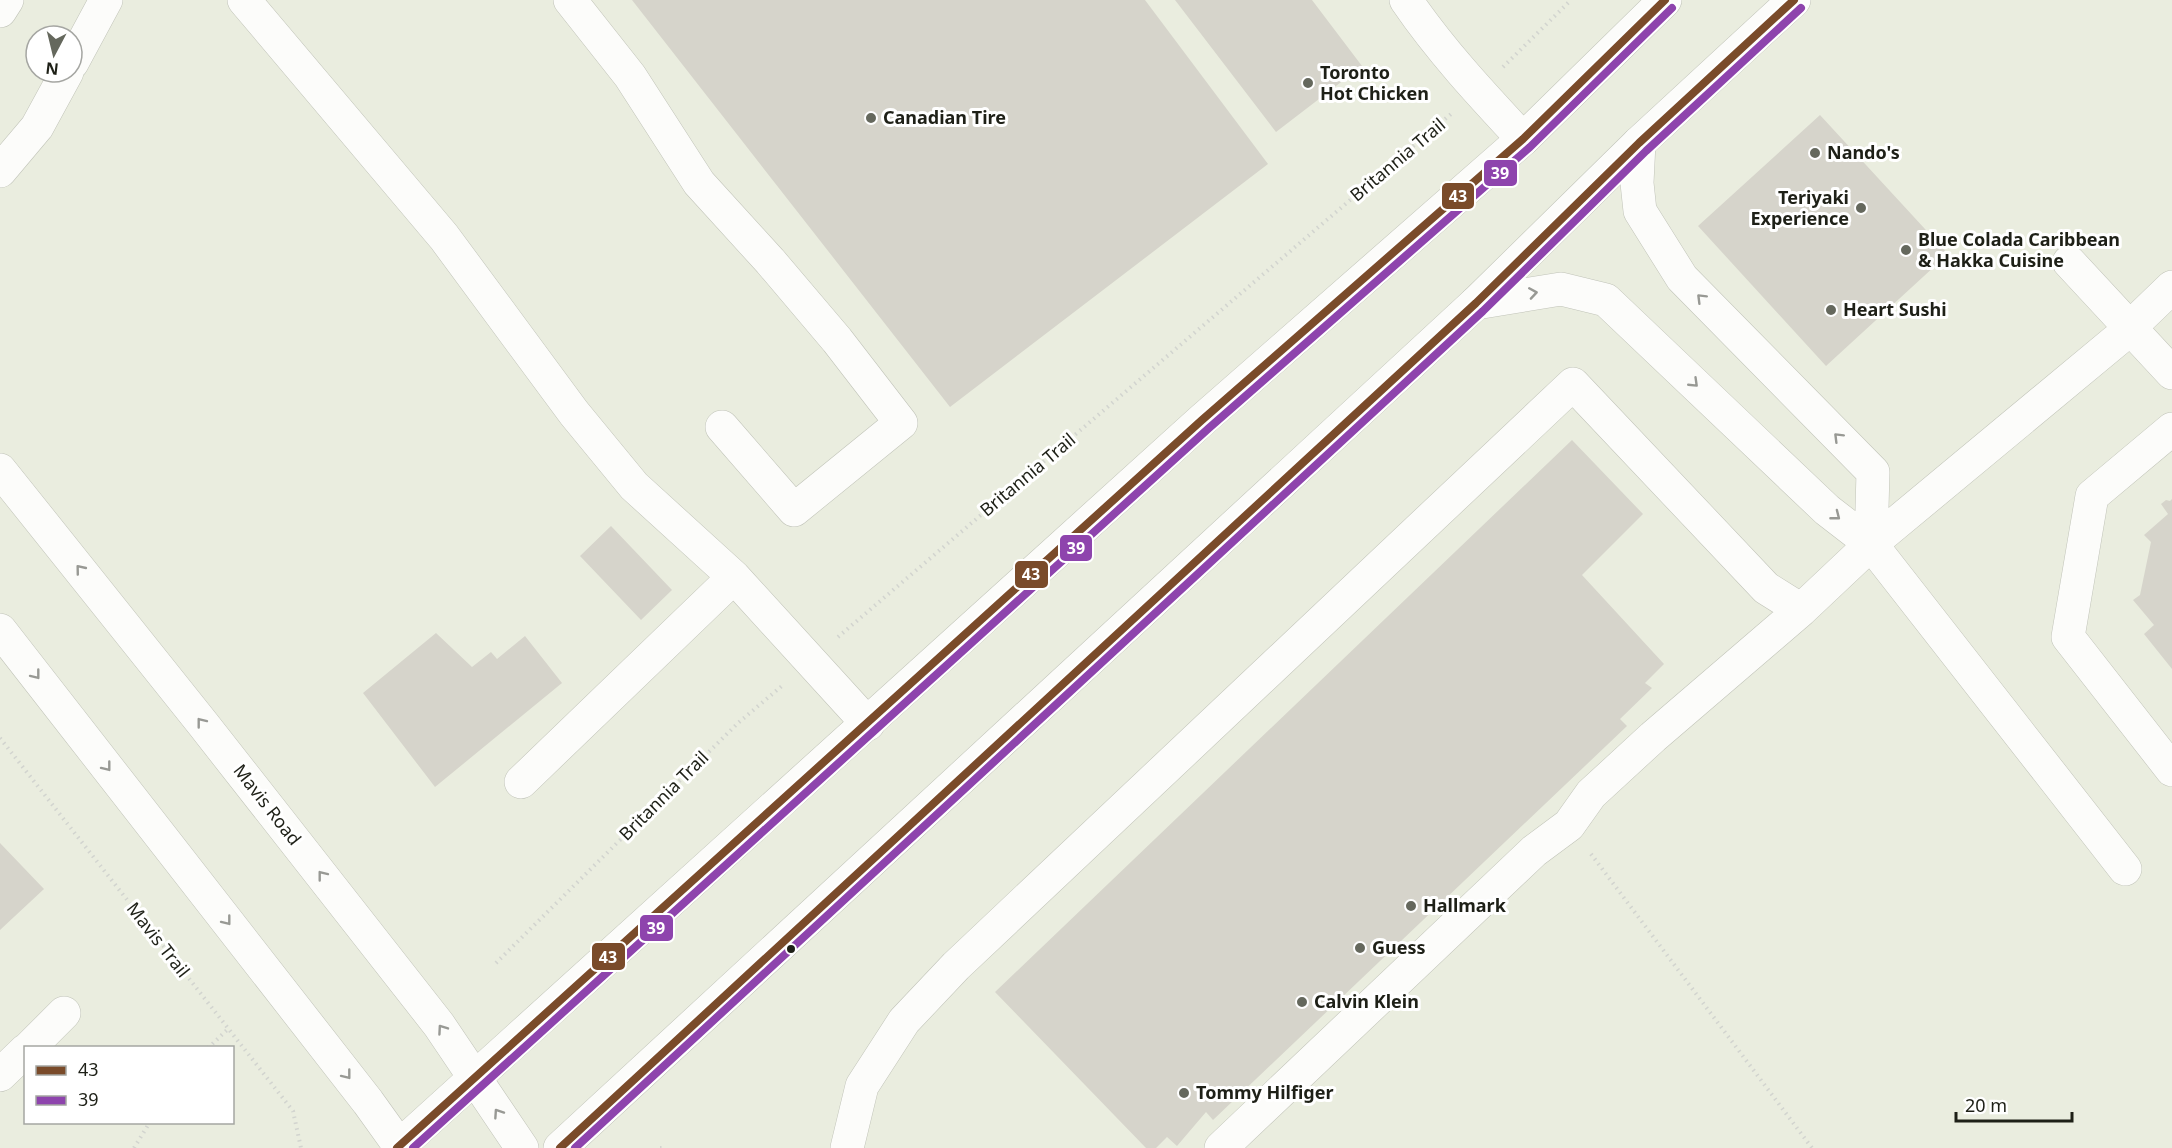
<svg xmlns="http://www.w3.org/2000/svg" width="2172" height="1148" font-family="'Noto Sans',sans-serif">
	<style>
		.building { fill: #d6d4cb }
		.lines { fill: none; stroke-linecap: round; stroke-linejoin: round }
		.minor-casing { stroke: #c0c3b8; stroke-width: 34 }
		.major-casing { stroke: #c0c3b8; stroke-width: 34 }
		.path { stroke: #d2d4cf; stroke-width: 4; stroke-dasharray: 1.5 4.5; stroke-linecap: butt }
		.minor { stroke: #fcfcfa; stroke-width: 33 }
		.major { stroke: #fcfcfa; stroke-width: 33 }
		.bus-1-casing { stroke: #fff; stroke-width: 12 }
		.bus-2-casing { stroke: #fff; stroke-width: 12 }
		.bus-1 { stroke: #7a4b2a; stroke-width: 8 }
		.bus-2 { stroke: #8e44ad; stroke-width: 8 }
		.oneway { stroke: #989994 }
		.poi-dot { fill: #65685d; stroke: #fff; stroke-width: 2 }
		.bus-dot { fill: #1e2017; stroke: #fff; stroke-width: 2 }
		.labels { text-anchor: middle; stroke-width: 6; stroke-linejoin: round; paint-order: stroke }
		.poi-label { font-size: 18px; font-weight: bold; fill: #1e2017; stroke: #fff; text-anchor: start }
		.street-label { font-size: 18px; fill: #1e2017; stroke: #fff }
		.line-badge { stroke: #fff; stroke-width: 2 }
		.badge-label { font-size: 16px; text-anchor: middle; font-weight: bold; fill: #fff }
	</style>
	<rect width="100%" height="100%" fill="#eaeddf"/>
	<path class="building" d="M632 0H1145L1268 164 950 407Z
		M1175 0H1312L1362 66 1276 132Z
		M1820 115 1948 254 1826 366 1698 226Z
		M1572 440 1643 514 1582 575 1664 664 1645 683 1652 688 1620 719 1627 726 1213 1120 1206 1112 1177 1146 1167 1137 1156 1148H1146L995 992Z
		M2172 499V669L2144 634 2154 625 2133 600 2140 595 2151 542 2144 535 2168 514 2161 504 2166 500 2170 501Z
		M611 526 672 590 641 620 580 556Z
		M436 633 472 667 491 652 497 659 525 636 562 683 435 787 363 693Z
		M0 843 44 889 0 930Z"/>
	<g class="lines">
		<defs>
			<path id="minor" d="M244 0 444 237 574 413 634 486 734 577 868 724
				M570 0 630 76 699 183 770 261 837 340 901 423 794 510 722 427
				M1406 0C1440 50 1482 95 1523 139
				M0 11 7 0
				M72 63 106 0
				M1639 143 1637 183 1640 211 1682 278 1873 472 1871 544
				M0 171 37 127 67 72
				M2069 262 2172 373
				M1476 303 1561 289 1606 300 1827 510 1871 544 2125 869
				M2172 429 2092 496 2068 637 2172 770
				M521 782 734 577
				M29 1048 64 1013
				M0 1075 26 1050
				M847 1148 862 1086 904 1021 956 966 1573 384 1766 588 1801 610
				M1221 1148 1534 851 1569 825 1591 794 1653 737 1801 610 1871 544 2118 339 2172 287"/>
			<path id="major" d="M0 470 203 724 439 1025 522 1148
				M0 630 368 1102 401 1148
				M397 1148 1202 420 1523 139 1665 0
				M560 1148 1476 303 1639 143 1794 0"/>
		</defs>
		<use href="#minor" class="minor-casing"/>
		<use href="#major" class="major-casing"/>
		<path class="path" d="M1503 67 1571 0
			M838 637 1451 114
			M0 738 293 1111 301 1148
			M1591 854 1812 1148
			M496 963 738 723 783 685
			M208 1048 228 1029
			M134 1148 150 1122
			M660 1148H664"/>
		<use href="#minor" class="minor"/>
		<use href="#major" class="major"/>
		<defs>
			<path id="bus-1" d="M397 1148 1202 420 1523 139 1665 0
				M560 1148 1476 303 1639 143 1794 0"/>
			<path id="bus-2" d="M413 1148 1209 428 1530 147 1672 8
				M575 1148 1483 311 1646 151 1801 8"/>
		</defs>
		<use href="#bus-1" class="bus-1-casing"/>
		<use href="#bus-2" class="bus-2-casing"/>
		<use href="#bus-1" class="bus-1"/>
		<use href="#bus-2" class="bus-2"/>
	</g>
	<defs><path id="oneway-chevron" d="M-2-3.5L2.5 0L-2 3.5" fill="none" stroke-width="1.6" stroke-linecap="round" stroke-linejoin="round" transform="scale(1.5)"/></defs>
	<g class="oneway">
		<use href="#oneway-chevron" transform="translate(1533 293) rotate(-9)"/>
		<use href="#oneway-chevron" transform="translate(1701 298) rotate(-135)"/>
		<use href="#oneway-chevron" transform="translate(1694 383) rotate(44)"/>
		<use href="#oneway-chevron" transform="translate(1838 437) rotate(-135)"/>
		<use href="#oneway-chevron" transform="translate(1836 516) rotate(38)"/>
		<use href="#oneway-chevron" transform="translate(80 569) rotate(-129)"/>
		<use href="#oneway-chevron" transform="translate(36 675) rotate(52)"/>
		<use href="#oneway-chevron" transform="translate(201 722) rotate(-128)"/>
		<use href="#oneway-chevron" transform="translate(107 767) rotate(52)"/>
		<use href="#oneway-chevron" transform="translate(322 875) rotate(-128)"/>
		<use href="#oneway-chevron" transform="translate(227 921) rotate(52)"/>
		<use href="#oneway-chevron" transform="translate(442 1029) rotate(-125)"/>
		<use href="#oneway-chevron" transform="translate(347 1075) rotate(52)"/>
		<use href="#oneway-chevron" transform="translate(498 1113) rotate(-124)"/>
	</g>
	<g class="poi-dot">
		<circle cx="1308" cy="83" r="6"/>
		<circle cx="871" cy="118" r="6"/>
		<circle cx="1815" cy="153" r="6"/>
		<circle cx="1861" cy="208" r="6"/>
		<circle cx="1906" cy="250" r="6"/>
		<circle cx="1831" cy="310" r="6"/>
		<circle cx="1411" cy="906" r="6"/>
		<circle cx="1360" cy="948" r="6"/>
		<circle cx="1302" cy="1002" r="6"/>
		<circle cx="1184" cy="1093" r="6"/>
	</g>
	<circle class="bus-dot" cx="791" cy="949" r="5"/>
	<g class="labels">
		<g class="poi-label">
			<text x="1320" y="79">Toronto<tspan x="1320" dy="21">Hot Chicken</tspan></text>
			<text x="883" y="124">Canadian Tire</text>
			<text x="1827" y="159">Nando's</text>
			<text x="1849" y="204" text-anchor="end">Teriyaki<tspan x="1849" dy="21">Experience</tspan></text>
			<text x="1918" y="246">Blue Colada Caribbean<tspan x="1918" dy="21">&amp; Hakka Cuisine</tspan></text>
			<text x="1843" y="316">Heart Sushi</text>
			<text x="1423" y="912">Hallmark</text>
			<text x="1372" y="954">Guess</text>
			<text x="1314" y="1008">Calvin Klein</text>
			<text x="1196" y="1099">Tommy Hilfiger</text>
		</g>
		<g class="street-label">
			<text transform="translate(1398 160) rotate(-40)" y="6">Britannia Trail</text>
			<text transform="translate(1028 475) rotate(-40)" y="6">Britannia Trail</text>
			<text transform="translate(664 796) rotate(-45)" y="6">Britannia Trail</text>
			<text transform="translate(267 805) rotate(52)" y="6">Mavis Road</text>
			<text transform="translate(158 940) rotate(52)" y="6">Mavis Trail</text>
		</g>
	</g>
	<g class="line-badge">
		<rect x="1483" y="159" width="35" height="28" rx="6" fill="#8e44ad"/>
		<rect x="1441" y="182" width="34" height="28" rx="6" fill="#7a4b2a"/>
		<rect x="1059" y="534" width="34" height="28" rx="6" fill="#8e44ad"/>
		<rect x="1014" y="560" width="35" height="29" rx="6" fill="#7a4b2a"/>
		<rect x="639" y="914" width="35" height="28" rx="6" fill="#8e44ad"/>
		<rect x="591" y="942" width="35" height="29" rx="6" fill="#7a4b2a"/>
	</g>
	<g class="badge-label">
		<text x="1500" y="179">39</text>
		<text x="1458" y="202">43</text>
		<text x="1076" y="554">39</text>
		<text x="1031" y="580">43</text>
		<text x="656" y="934">39</text>
		<text x="608" y="963">43</text>
	</g>
	<rect x="24" y="1046" width="210" height="78" fill="#ffffff" stroke="#a5a6a2" stroke-width="1.5"/>
	<rect x="36" y="1066" width="30" height="9" fill="#7a4b2a" stroke="#a5a6a2" stroke-width="1.5"/>
	<text x="78" y="1076" font-size="18" fill="#1e2017">43</text>
	<rect x="36" y="1096" width="30" height="9" fill="#8e44ad" stroke="#a5a6a2" stroke-width="1.5"/>
	<text x="78" y="1106" font-size="18" fill="#1e2017">39</text>
	<g transform="translate(54 54) rotate(187)"><circle r="28" fill="#ffffff" stroke="#a5a6a2" stroke-width="1.5"/>
	<path d="M0-4.5L10 22L0 15L-10 22Z" fill="#65685d"/>
	<text y="-9" font-size="16" font-weight="bold" text-anchor="middle" fill="#1e2017">N</text>
	</g>
	<path d="M1956 1112v9h116v-9" fill="none" stroke="#1e2017" stroke-width="3"/>
	<text x="1965" y="1112" font-size="18" fill="#1e2017" stroke="#ffffff" stroke-width="4.5" paint-order="stroke">20 m</text>
</svg>
